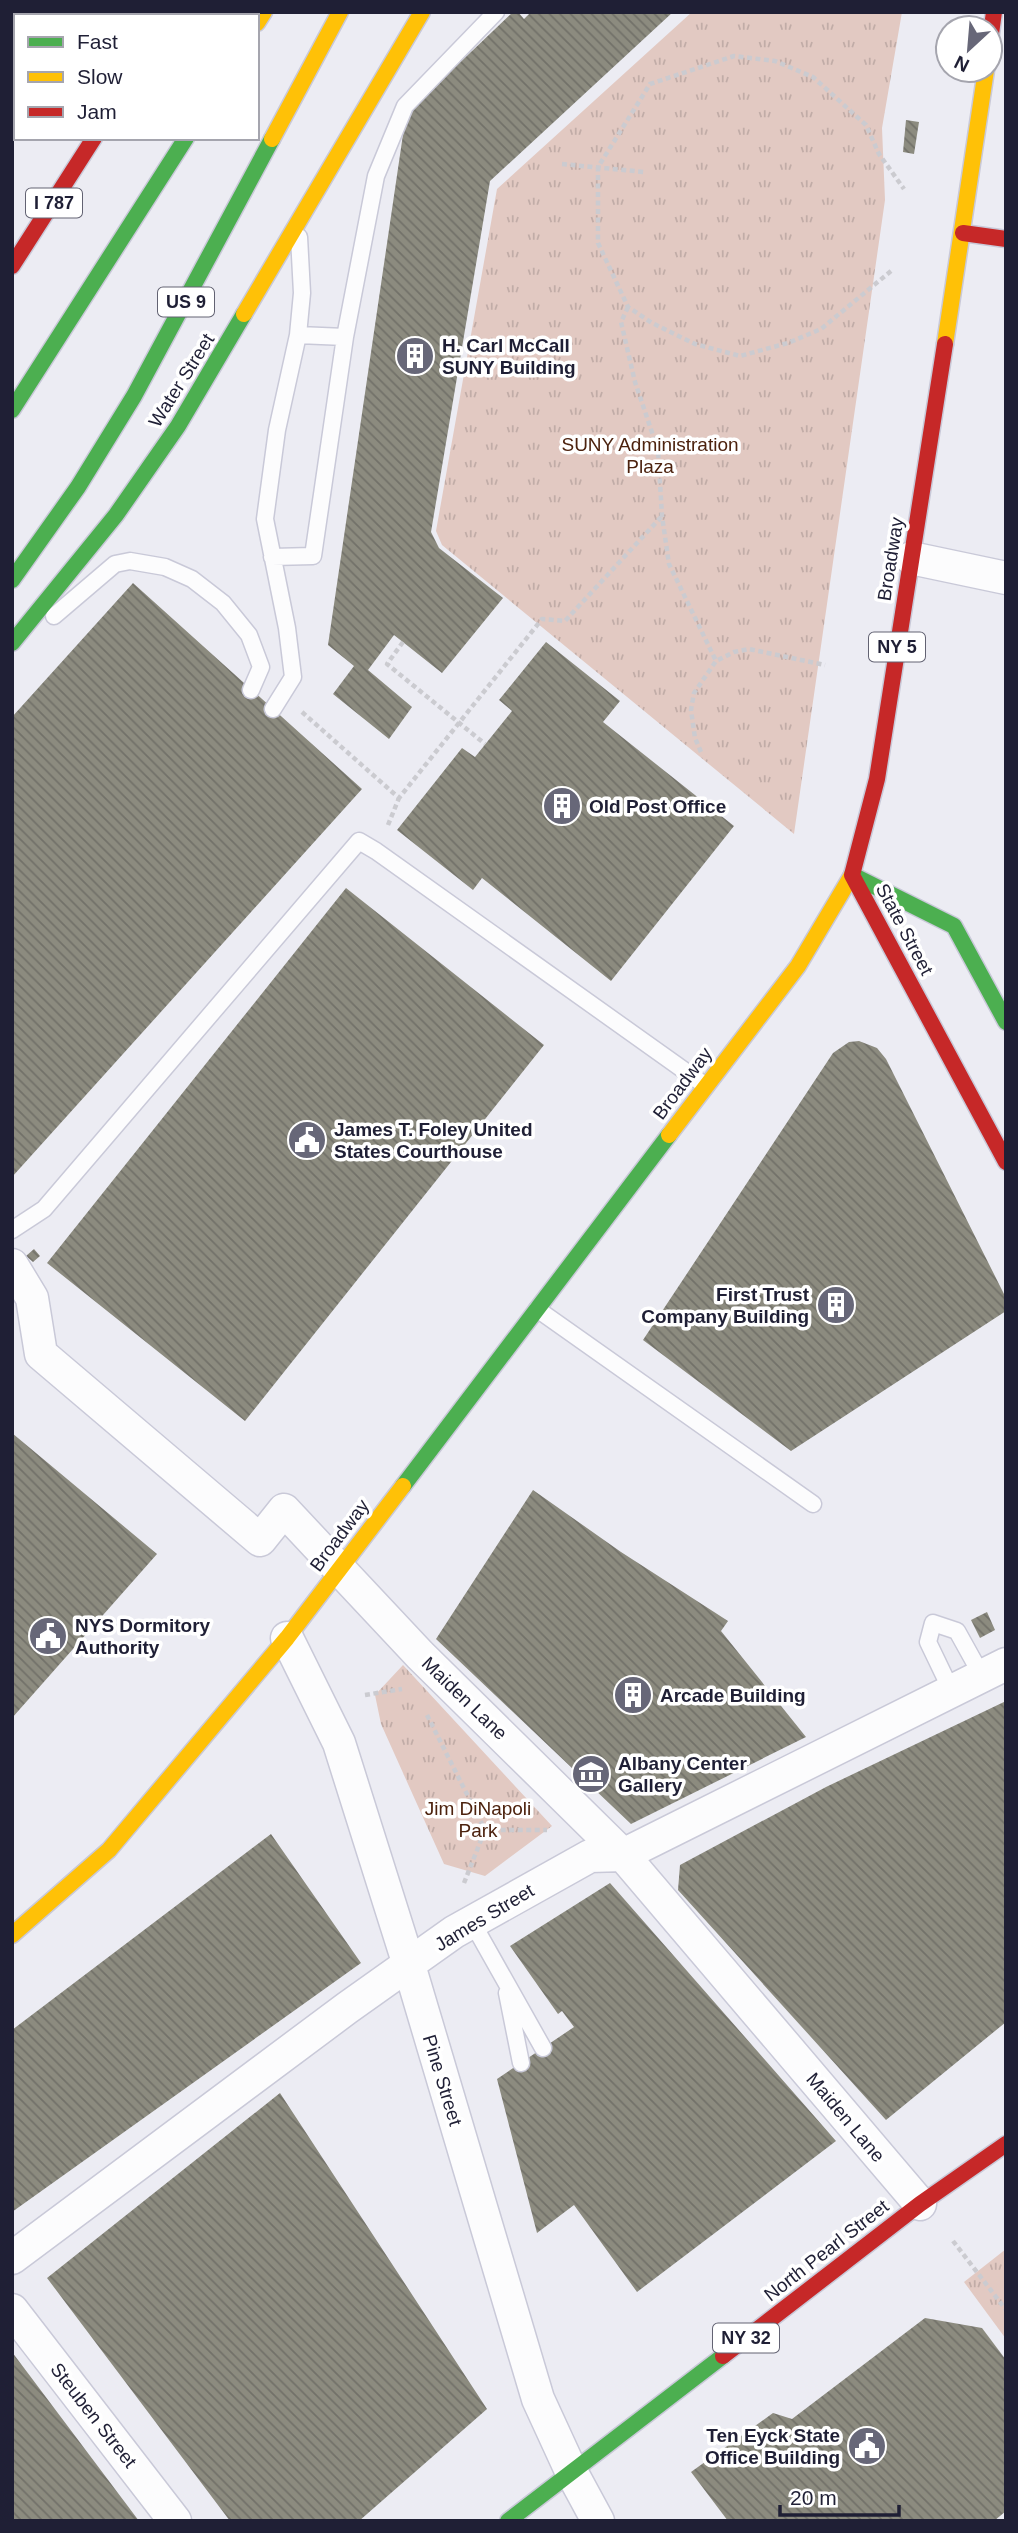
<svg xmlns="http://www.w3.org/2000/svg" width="1018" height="2533" font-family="Helvetica,sans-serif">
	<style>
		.park { fill: url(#park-tufts) }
		.building { fill: url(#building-back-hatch) }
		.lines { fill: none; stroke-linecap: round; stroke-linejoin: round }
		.lane-casing { stroke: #c9c9d8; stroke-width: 19 }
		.street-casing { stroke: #c9c9d8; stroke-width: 35 }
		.fast-casing { stroke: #c9c9d8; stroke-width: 19 }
		.slow-casing { stroke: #c9c9d8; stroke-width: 19 }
		.jam-casing { stroke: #c9c9d8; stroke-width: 19 }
		.path { stroke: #cbcbd0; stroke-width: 4.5; stroke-dasharray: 5 3.5; stroke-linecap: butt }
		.lane { stroke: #fcfcfd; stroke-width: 16 }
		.street { stroke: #fcfcfd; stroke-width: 32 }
		.fast { stroke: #4caf50; stroke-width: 16 }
		.slow { stroke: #ffc107; stroke-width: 16 }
		.jam { stroke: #c62828; stroke-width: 16 }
		.path-bridge { stroke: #cbcbd0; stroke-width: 4.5; stroke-dasharray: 5 3.5; stroke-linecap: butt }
		.labels { text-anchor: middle; stroke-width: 7; stroke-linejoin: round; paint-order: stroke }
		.shield { fill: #fff; stroke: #626272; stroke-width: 2 }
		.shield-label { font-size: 18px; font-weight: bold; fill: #1f1f35 }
		.poi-label { font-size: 19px; font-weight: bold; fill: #1f1f35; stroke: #fff; text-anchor: start }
		.street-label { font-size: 19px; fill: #1f1f35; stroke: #fff }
		.park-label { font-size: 19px; fill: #4c220e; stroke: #fff }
	</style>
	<defs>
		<pattern id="park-tufts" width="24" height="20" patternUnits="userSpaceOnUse" patternTransform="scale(1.75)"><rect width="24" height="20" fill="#e2c9c2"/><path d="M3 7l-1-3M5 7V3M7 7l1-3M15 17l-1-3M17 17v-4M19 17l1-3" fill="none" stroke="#c1aca7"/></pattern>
		<pattern id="building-back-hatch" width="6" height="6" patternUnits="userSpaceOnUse" patternTransform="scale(1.75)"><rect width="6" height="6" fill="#8c8b7f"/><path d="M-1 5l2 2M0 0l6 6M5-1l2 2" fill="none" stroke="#727169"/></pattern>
	</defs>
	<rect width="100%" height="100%" fill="#ececf3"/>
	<path class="park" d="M692 12H902L882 128 885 200 794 834 442 545 436 531 497 189Z
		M403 1665 552 1826 485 1876 444 1864 381 1724 375 1695Z
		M1006 2249V2339L964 2282Z"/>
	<path class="building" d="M513 12H518L524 19 531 12H673L490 181 431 532 439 548 503 598 442 673 394 635 368 670 412 707 389 739 333 694 354 666 328 645 406 114Z
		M906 120 919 122 914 154 903 152Z
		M133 583 362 789 12 1177V717Z
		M546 642 620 701 603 722 734 826 611 981 482 878 473 890 397 830 462 748 475 757 512 711 499 700Z
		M346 888 544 1045 245 1421 47 1263Z
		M859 1041 877 1048 886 1059 1006 1298V1311L791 1451 643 1340 833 1053 849 1042Z
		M34 1249 40 1256 33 1262 26 1256Z
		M12 1433 157 1554 12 1718Z
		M533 1490 621 1552 728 1621 721 1631 806 1737 631 1824 436 1639Z
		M987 1612 995 1630 980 1638 971 1620Z
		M1006 1701V2022L886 2120 678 1890 680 1865 826 1787Z
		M271 1834 361 1963 12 2212V2030Z
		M610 1883 836 2141 637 2292 574 2205 537 2233 497 2079 574 2027 562 2011 558 2014 510 1946Z
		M280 2093 487 2409 359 2521H230L47 2278Z
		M925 2318 982 2328 1006 2360V2511L994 2521H728L691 2472 773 2413 792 2419Z
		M12 2352 139 2521H12Z"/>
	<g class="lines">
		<defs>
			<path id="lane" d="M345 337 376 176 405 106 496 12
				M272 557 313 556 345 337 298 335
				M54 616 115 564 130 561 165 567 192 579 223 603 249 635 261 667 251 690
				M273 709 293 677 287 628 265 519 277 430 298 335 302 293 299 237
				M12 1230 44 1209 359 841 376 851 706 1086
				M537 1309 813 1504
				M952 1692 928 1642 933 1623 957 1631 982 1676
				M472 1922 543 2048
				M507 1993 521 2063"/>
			<path id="street" d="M911 558 1006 578
				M12 1265 32 1298 41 1354 260 1540 284 1510 420 1655 623 1855 920 2204
				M287 1638 339 1743 409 1965 538 2399 572 2473 598 2521
				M12 2258 347 2008 454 1932 590 1856 623 1855 1006 1664
				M12 2310 175 2521"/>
			<path id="fast" d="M12 410 186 138
				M12 580 78 487 134 396 272 139
				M12 643 116 515 178 426 244 314
				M852 875 954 926 1006 1022
				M403 1486 669 1135
				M508 2521 723 2356"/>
			<path id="slow" d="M257 23 264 12
				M272 139 340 12
				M244 314 422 12
				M945 344 986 70
				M669 1135 798 966 852 875
				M12 1935 109 1850 287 1638 403 1486"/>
			<path id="jam" d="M170 16 172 12
				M990 41 994 12
				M963 233 1006 239
				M12 266 94 138
				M852 875 877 779 945 344
				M852 875 1006 1162
				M723 2356 920 2204 1006 2144"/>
		</defs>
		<use href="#lane" class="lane-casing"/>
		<use href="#street" class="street-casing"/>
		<use href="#fast" class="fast-casing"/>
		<use href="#slow" class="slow-casing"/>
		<use href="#jam" class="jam-casing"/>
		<path class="path" d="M562 164 644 172
			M891 271 821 329 788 343 740 356 695 344 652 323 628 307 598 243V167L650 84 734 56 775 61 813 77 866 125 879 154 904 189
			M628 307 621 322 635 382 658 450 662 516 669 564 716 661
			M302 712 399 798 542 619 565 621 662 516
			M701 752 695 738 691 710 694 693 716 661 734 652 749 649 825 665
			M388 825 399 798
			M365 1695 402 1689
			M427 1715 485 1830H547
			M464 1883 485 1830
			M953 2241 1006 2310"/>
		<use href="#lane" class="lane"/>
		<use href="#street" class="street"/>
		<use href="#fast" class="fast"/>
		<use href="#slow" class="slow"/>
		<use href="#jam" class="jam"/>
		<path class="path-bridge" d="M403 642 387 664 485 744"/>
	</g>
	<defs>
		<symbol id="building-disc" viewBox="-11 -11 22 22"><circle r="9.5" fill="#676778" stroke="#fff"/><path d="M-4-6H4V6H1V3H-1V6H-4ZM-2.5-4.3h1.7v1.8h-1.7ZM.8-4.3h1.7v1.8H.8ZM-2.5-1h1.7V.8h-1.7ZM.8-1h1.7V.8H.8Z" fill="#fff"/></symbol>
		<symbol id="civic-disc" viewBox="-11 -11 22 22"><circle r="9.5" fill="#676778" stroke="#fff"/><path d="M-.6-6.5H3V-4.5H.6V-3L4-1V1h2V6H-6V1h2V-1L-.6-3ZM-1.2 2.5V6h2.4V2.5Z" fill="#fff"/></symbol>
		<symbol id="museum-disc" viewBox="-11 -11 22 22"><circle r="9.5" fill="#676778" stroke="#fff"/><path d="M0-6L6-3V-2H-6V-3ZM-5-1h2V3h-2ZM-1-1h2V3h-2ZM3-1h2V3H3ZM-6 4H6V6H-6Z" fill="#fff"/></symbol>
	</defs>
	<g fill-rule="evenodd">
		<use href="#building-disc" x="393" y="334" width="44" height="44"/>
		<use href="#building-disc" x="540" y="784" width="44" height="44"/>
		<use href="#civic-disc" x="285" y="1118" width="44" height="44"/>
		<use href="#building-disc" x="814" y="1283" width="44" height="44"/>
		<use href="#civic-disc" x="26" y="1614" width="44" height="44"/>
		<use href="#building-disc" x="611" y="1673" width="44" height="44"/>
		<use href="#museum-disc" x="569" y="1752" width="44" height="44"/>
		<use href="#civic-disc" x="845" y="2424" width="44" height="44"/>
	</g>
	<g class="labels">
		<g class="shield">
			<rect x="26" y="188.5" width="56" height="29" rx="5"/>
			<rect x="158" y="287.5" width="56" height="29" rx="5"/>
			<rect x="869" y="632.5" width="56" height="29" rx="5"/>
			<rect x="713" y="2323.5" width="66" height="29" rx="5"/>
		</g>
		<g class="shield-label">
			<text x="54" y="209">I 787</text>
			<text x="186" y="308">US 9</text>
			<text x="897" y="653">NY 5</text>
			<text x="746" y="2344">NY 32</text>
		</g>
		<g class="poi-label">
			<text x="442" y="352">H. Carl McCall<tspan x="442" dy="22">SUNY Building</tspan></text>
			<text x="589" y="813">Old Post Office</text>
			<text x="334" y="1136">James T. Foley United<tspan x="334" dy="22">States Courthouse</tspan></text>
			<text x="809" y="1301" text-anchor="end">First Trust<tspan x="809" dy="22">Company Building</tspan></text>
			<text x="75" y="1632">NYS Dormitory<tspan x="75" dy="22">Authority</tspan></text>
			<text x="660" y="1702">Arcade Building</text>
			<text x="618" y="1770">Albany Center<tspan x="618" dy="22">Gallery</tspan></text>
			<text x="840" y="2442" text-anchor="end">Ten Eyck State<tspan x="840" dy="22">Office Building</tspan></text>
		</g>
		<g class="street-label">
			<text transform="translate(181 380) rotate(-58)" y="7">Water Street</text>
			<text transform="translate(890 559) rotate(-81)" y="7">Broadway</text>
			<text transform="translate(905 929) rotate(62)" y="7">State Street</text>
			<text transform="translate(682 1083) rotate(-53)" y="7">Broadway</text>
			<text transform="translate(339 1535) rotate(-53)" y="7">Broadway</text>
			<text transform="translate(465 1698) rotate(44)" y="7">Maiden Lane</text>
			<text transform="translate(484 1917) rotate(-31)" y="7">James Street</text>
			<text transform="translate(443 2080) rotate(73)" y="7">Pine Street</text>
			<text transform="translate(846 2117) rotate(50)" y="7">Maiden Lane</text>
			<text transform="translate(826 2250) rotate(-38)" y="7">North Pearl Street</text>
			<text transform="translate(94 2415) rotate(52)" y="7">Steuben Street</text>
		</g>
		<g class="park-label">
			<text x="650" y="451">SUNY Administration<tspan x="650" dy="22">Plaza</tspan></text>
			<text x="478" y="1815">Jim DiNapoli<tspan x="478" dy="22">Park</tspan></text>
		</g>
	</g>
	<rect width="1018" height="2533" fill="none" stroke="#1f1f35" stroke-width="28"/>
	<rect x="14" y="14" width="245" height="126" fill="#ffffff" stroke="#a5a5ae" stroke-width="2"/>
	<rect x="28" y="37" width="35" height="10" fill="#4caf50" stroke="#a5a5ae" stroke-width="2"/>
	<text x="77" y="49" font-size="21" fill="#1f1f35">Fast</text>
	<rect x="28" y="72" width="35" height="10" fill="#ffc107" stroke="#a5a5ae" stroke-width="2"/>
	<text x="77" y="84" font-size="21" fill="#1f1f35">Slow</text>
	<rect x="28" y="107" width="35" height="10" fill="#c62828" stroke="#a5a5ae" stroke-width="2"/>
	<text x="77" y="119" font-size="21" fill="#1f1f35">Jam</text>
	<g transform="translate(969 49) rotate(206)"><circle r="33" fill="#ffffff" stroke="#a5a5ae" stroke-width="2"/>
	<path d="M0-5L12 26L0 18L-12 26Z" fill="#676778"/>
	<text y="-10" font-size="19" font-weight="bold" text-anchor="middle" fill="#1f1f35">N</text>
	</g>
	<path d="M780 2505v10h119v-10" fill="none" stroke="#1f1f35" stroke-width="3.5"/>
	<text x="790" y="2505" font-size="21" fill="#1f1f35" stroke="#ffffff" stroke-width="5" paint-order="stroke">20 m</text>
</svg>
